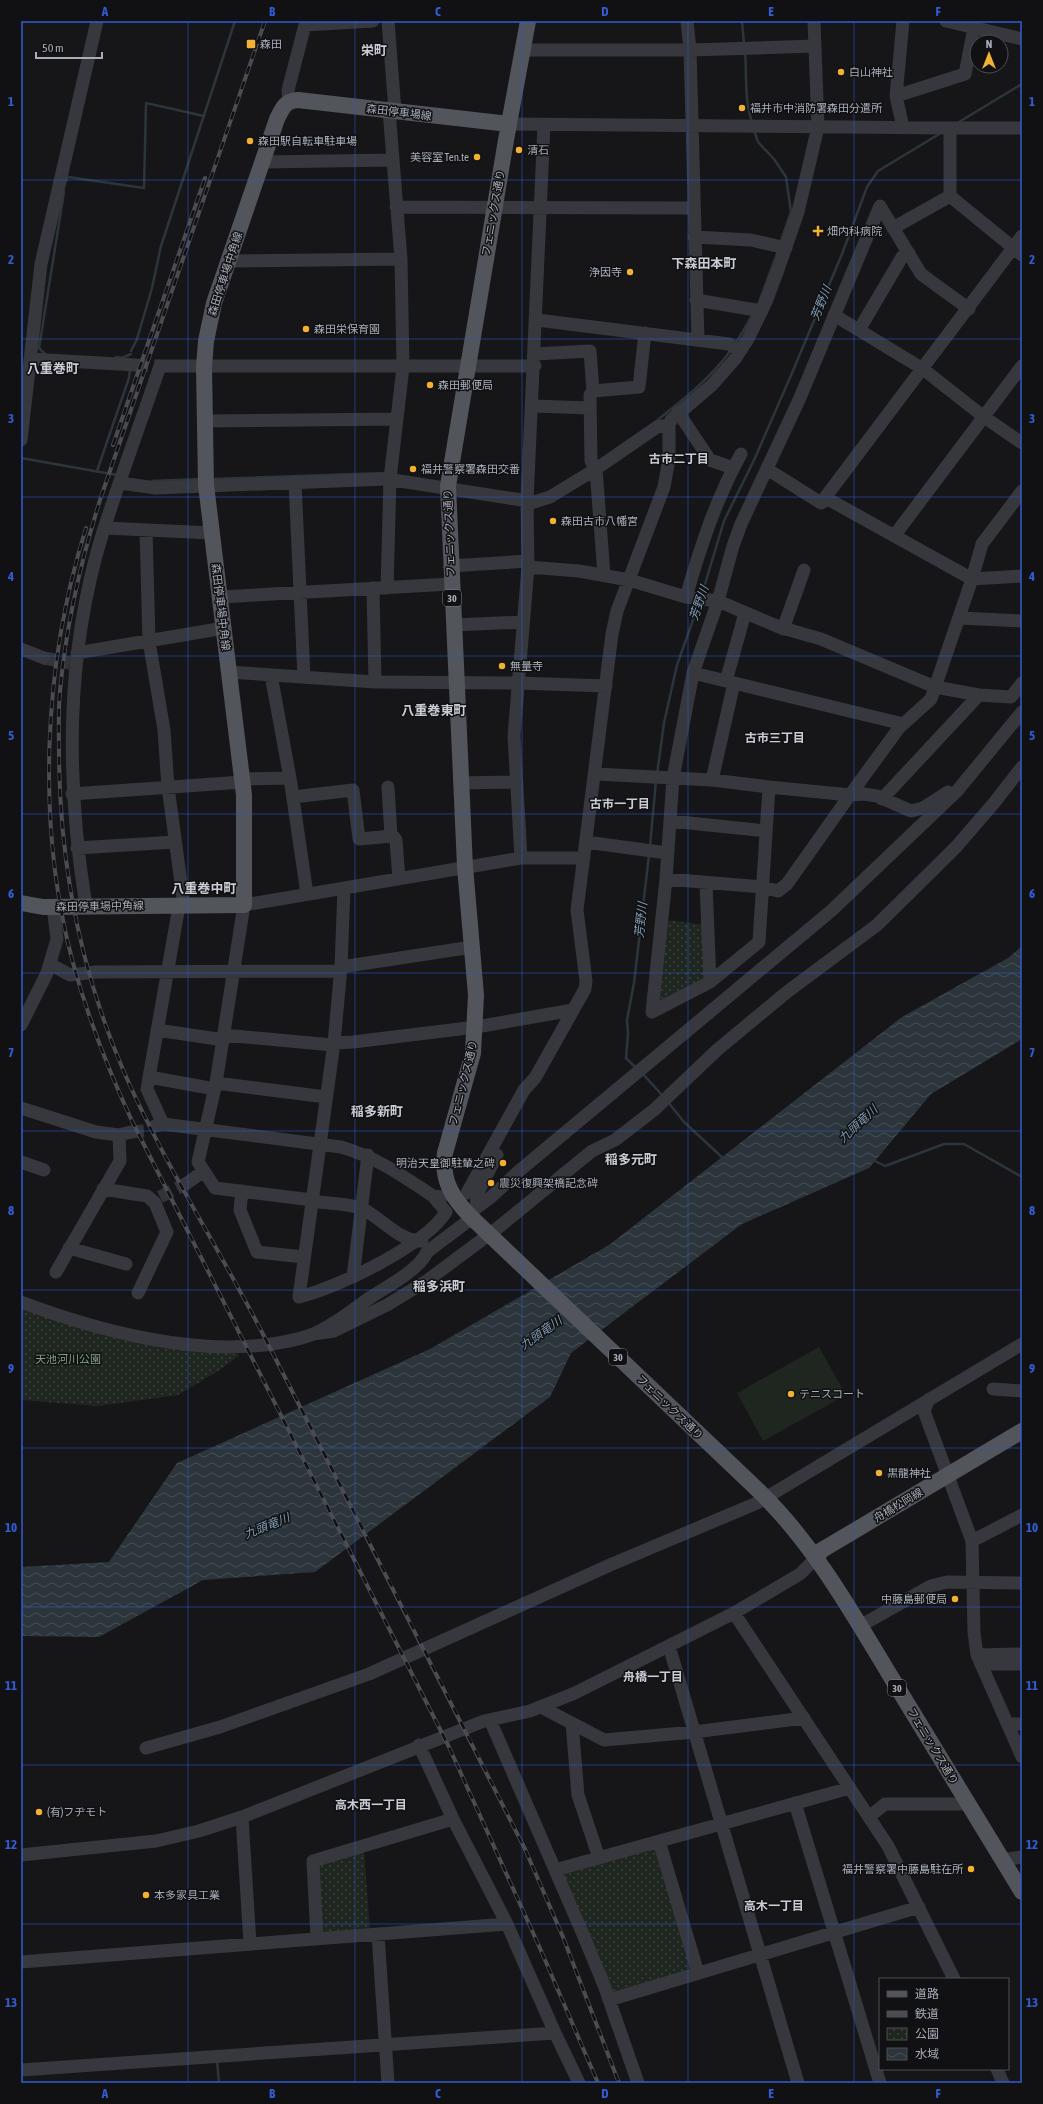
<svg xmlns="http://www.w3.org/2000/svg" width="1043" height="2104" font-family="'Asap Condensed','Noto Sans JP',sans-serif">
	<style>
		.park { fill: url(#park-dots) }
		.garden { fill: #1e261f }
		.water { fill: url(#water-waves) }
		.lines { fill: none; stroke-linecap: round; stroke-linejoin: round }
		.stream { stroke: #2c353c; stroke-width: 2.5 }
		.minor-tunnel { stroke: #333438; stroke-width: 13; stroke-dasharray: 13 6; stroke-linecap: butt }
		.minor { stroke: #37383d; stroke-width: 13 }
		.major { stroke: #53555c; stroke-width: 16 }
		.rail-casing { stroke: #4a4c52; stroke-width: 4 }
		.rail { stroke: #111113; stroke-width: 2.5; stroke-dasharray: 8; stroke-linecap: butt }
		.grid { fill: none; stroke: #325cd3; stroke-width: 1; stroke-opacity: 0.55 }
		.poi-dot { fill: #f2b134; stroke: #111113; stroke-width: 1.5 }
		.labels { text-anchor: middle; stroke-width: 3; stroke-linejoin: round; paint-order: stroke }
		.shield { fill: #111113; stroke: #7b7e86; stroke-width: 1 }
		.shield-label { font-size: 10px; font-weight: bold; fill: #a8adb8 }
		.poi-label { font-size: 11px; fill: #a8adb8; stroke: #111113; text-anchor: start }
		.street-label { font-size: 11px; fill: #a8adb8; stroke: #111113 }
		.park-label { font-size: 11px; fill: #7fa381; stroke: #111113 }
		.water-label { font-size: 12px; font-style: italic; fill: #7f9bb3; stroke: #111113 }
		.neighbourhood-label { font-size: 12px; font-weight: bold; fill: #c9ccd4; stroke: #111113 }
		.quarter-label { font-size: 13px; font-weight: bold; fill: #c9ccd4; stroke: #111113 }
		.neatline { fill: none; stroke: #325cd3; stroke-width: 1.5 }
		.grid-label { font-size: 13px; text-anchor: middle; font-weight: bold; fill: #325cd3 }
	</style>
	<defs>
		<pattern id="park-dots" width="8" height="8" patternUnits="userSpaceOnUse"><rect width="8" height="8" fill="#1e261f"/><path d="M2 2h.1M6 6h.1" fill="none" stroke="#3c433d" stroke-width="1.8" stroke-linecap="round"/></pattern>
		<pattern id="water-waves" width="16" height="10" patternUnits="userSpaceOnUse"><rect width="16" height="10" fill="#2c353c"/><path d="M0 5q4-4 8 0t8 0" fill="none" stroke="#485056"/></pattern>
	</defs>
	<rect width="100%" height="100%" fill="#161618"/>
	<path class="park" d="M666 920 708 925 710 982 652 1009Z
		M21 1298 98 1323 240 1355 218 1371 178 1395 97 1406 21 1400Z
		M660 1845 698 1973 609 2000 555 1870Z
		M364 1850 370 1931 317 1938 313 1861Z"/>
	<path class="garden" d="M819 1347 846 1395 763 1441 737 1393Z"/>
	<path class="water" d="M1022 946V1039L931 1094 869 1168 742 1224 571 1353 550 1397 315 1572 203 1580 99 1637 21 1636V1567L109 1562 177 1463 430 1349 609 1245 902 1017 1008 958Z"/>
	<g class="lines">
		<path class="stream" d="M742 21 744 44
			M745 51C747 74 744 100 752 122
			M959 122 1022 84
			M754 130 758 142 774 159 786 177 791 212 781 241
			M66 181 68 177 144 188 146 103 204 116
			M758 305 778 251
			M736 343 753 314
			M131 351 137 339 152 288 161 246 235 21
			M45 354 39 348 64 192
			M116 357 122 358 131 354
			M655 422C683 400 710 379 731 350
			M21 458 117 475
			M97 471 129 378 130 370
			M212 479 386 473
			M152 481 201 479
			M702 594 724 521 755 458 792 373 842 254 867 187 878 171 941 133
			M657 774 664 723 677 665 699 603
			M650 846 656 781
			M636 1068 626 1058 628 1033 627 1020 634 983 649 855
			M643 1074 662 1095
			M668 1102 684 1122 725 1160
			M873 1160 885 1166 944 1144H964L1022 1177
			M217 2060 219 2083"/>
		<path class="minor-tunnel" d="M135 365 160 366
			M44 658 70 663
			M131 1132 145 1131 155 1126
			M160 1197 187 1183"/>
		<path class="minor" d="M388 21 395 111
			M687 21 690 50 698 340
			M903 21 896 96 903 127
			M946 21 1022 39
			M523 50H690L815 46
			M896 96 965 74 974 28
			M289 101 288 90 305 25 373 21
			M509 124 950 128V196L1022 255
			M950 128H1022
			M262 162 393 160
			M396 207 693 208
			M893 228 950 196
			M694 237 751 240 786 248
			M228 261 401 259
			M696 300 762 311
			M834 315 923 369 984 417 1022 443
			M537 320 729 344 740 351
			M859 330 902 257 909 253
			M535 354 590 351 593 391
			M30 359 135 365
			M533 406 590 408
			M678 412 710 460 733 468
			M204 421 397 419
			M21 440 41 264 97 21
			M767 469 821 503 1022 236
			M295 482 304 677
			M120 483 156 488 387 479 534 502 550 497 596 469 657 427 669 425
			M826 498 972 579 1022 576
			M105 528 212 533
			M146 530 149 641 164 730 168 787 184 905
			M894 536 1022 366
			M450 566 528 561
			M528 567 579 571 629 580 686 597 718 601 779 627 821 639 935 687 979 695 1011 697 1022 683
			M604 575 596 469 591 461 590 395 593 391 639 387 645 333
			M373 588 375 682
			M387 588 390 479 403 367 401 259 389 110
			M220 597 451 584
			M686 597C700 548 716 499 741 454
			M959 618 1022 621
			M453 625 523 622
			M783 629 804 570
			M21 649 44 658
			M77 653 224 628
			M229 672 375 682 518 683 606 686
			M693 673 903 724
			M271 675 290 778 307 894
			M726 681 745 613
			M596 774 712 780 769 787 850 795 864 794 877 796 911 811 923 808 948 792
			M242 779 290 778
			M712 780 734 683
			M460 783 517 782
			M388 787 391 836
			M72 794 243 782
			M293 797 353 790 359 839 393 836 396 840 399 879
			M882 799 979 695
			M670 821 673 778 693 673 718 601 733 546 741 524 799 400 880 206 921 274 969 309
			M586 842 667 853
			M77 848 175 842
			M521 858 514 736 528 567 527 501 544 125
			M666 879 763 887 778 891 787 884 850 795 899 728 931 699 972 579 982 544 1022 491
			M706 883 710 982
			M344 888 341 967 334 1043 299 1297C337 1288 426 1245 446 1212L433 1196
			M86 906C66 782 65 657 102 535 120 478 141 422 160 366H535
			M50 964 70 975 96 972 341 971
			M341 967 472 947
			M652 1012 666 879 670 821 766 831
			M652 1012 710 982 759 942 769 787
			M21 1025 47 973 57 939 53 907
			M157 1030 224 1040
			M224 1035 333 1045
			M334 1043 353 1042 476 1027 573 1010
			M149 1077 215 1089
			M216 1083 326 1097
			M21 1108 96 1132 119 1135
			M163 1124 147 1089 179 906
			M155 1126 163 1124 341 1147C376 1157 403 1176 433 1196L442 1197
			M21 1162 44 1170
			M187 1183 204 1171
			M103 1189 147 1196 155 1203 167 1232 138 1293
			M242 1191 240 1210 257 1252 304 1257
			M467 1193 524 1090 535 1078 585 989 586 981 577 910 612 634 617 611 664 487 669 459V425L671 420 712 385 735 359 748 339 766 302 779 267 798 212 818 127 814 21
			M312 1200 215 1188 198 1162 216 1083 244 905 521 858H584
			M311 1201C323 1203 354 1204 363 1209 381 1218 400 1242 422 1241
			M475 1209 479 1190 497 1155
			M468 1214 491 1197 519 1171 831 911 957 791 1022 712
			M69 1248 126 1264
			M56 1272 120 1161 119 1135 131 1132
			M353 1277 368 1155
			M21 1302C98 1331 197 1357 278 1343 289 1341 302 1339 313 1334 334 1326 353 1309 371 1297 388 1286 419 1270 427 1252L472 1218
			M313 1334 334 1331 387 1305 428 1280 499 1227 592 1151 615 1140 654 1110 717 1050 787 992 877 925 956 847 994 803 1022 767
			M993 1389 1022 1391
			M929 1399 924 1411 972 1541
			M1022 1515 972 1541 974 1632 977 1655 1022 1757
			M734 1613 888 1846 954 1979
			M860 1626 931 1586 947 1582 1022 1583
			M669 1646 798 2083
			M977 1655 1022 1654
			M981 1664H1022
			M541 1707 604 1740 694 1732 804 1718
			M490 1720 582 1932 604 1985 638 2083
			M572 1723 578 1795 599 1858
			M1008 1724H1022
			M146 1748 220 1727 369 1674 610 1565 757 1503 1022 1344
			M795 1803 880 2083
			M242 1817 250 1944
			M869 1817 885 1804H968
			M659 1841 698 1973
			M21 1855 156 1841 199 1831 242 1817 484 1721 530 1711 575 1693 734 1613 800 1574 817 1557
			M1002 1860 1022 1857
			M555 1870 850 1788
			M507 1924 555 2033
			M378 1934 388 2083
			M317 1938 313 1861 453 1819
			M21 1962 507 1924 453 1819 419 1745
			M609 2000 919 1907
			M997 2069 1003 2083
			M21 2070 555 2033 579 2083"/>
		<path class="major" d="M528 21 506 140 448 486 465 867 476 995 473 1053 445 1153C441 1181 453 1199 472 1218L760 1492C813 1544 850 1609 888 1672 933 1745 977 1819 1022 1892
			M21 903 43 907 244 905V795L206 485 204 367 206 341 214 303 277 119C283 107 285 101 298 100L509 124
			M817 1557 822 1550 1022 1431"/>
		<defs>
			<path id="rail" d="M265 21 101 497C81 560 66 625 60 691 58 713 59 735 59 757 60 866 81 972 124 1072 164 1164 219 1248 265 1338 352 1508 439 1678 525 1849L563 1937 619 2083
				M113 445 205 178
				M86 528C43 665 36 825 73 963 88 1018 108 1069 132 1121L449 1747 539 1946 598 2083"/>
		</defs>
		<use href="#rail" class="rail-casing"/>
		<use href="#rail" class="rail"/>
	</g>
	<path class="grid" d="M188 21V2083M355 21V2083M522 21V2083M688 21V2083M854 21V2083M21 180H1022M21 339H1022M21 497H1022M21 656H1022M21 814H1022M21 973H1022M21 1131H1022M21 1290H1022M21 1448H1022M21 1607H1022M21 1765H1022M21 1924H1022"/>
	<g class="poi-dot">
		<rect x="246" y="39" width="10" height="10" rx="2"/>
		<circle cx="841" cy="72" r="4"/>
		<circle cx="742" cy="108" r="4"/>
		<circle cx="250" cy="141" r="4"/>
		<circle cx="519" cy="150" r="4"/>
		<circle cx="477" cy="157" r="4"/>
		<path d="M816 225h4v4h4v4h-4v4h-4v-4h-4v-4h4z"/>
		<circle cx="630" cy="272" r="4"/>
		<circle cx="306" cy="329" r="4"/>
		<circle cx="430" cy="385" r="4"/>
		<circle cx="413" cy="469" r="4"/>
		<circle cx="553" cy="521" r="4"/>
		<circle cx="502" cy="666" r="4"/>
		<circle cx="503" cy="1163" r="4"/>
		<circle cx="491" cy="1183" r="4"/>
		<circle cx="791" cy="1394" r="4"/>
		<circle cx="879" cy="1473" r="4"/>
		<circle cx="955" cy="1599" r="4"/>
		<circle cx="39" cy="1812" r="4"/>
		<circle cx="971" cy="1869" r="4"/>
		<circle cx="146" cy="1895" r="4"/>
	</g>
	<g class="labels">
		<g class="shield">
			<rect x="443" y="590" width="18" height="16" rx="3"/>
			<rect x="609" y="1349" width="18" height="16" rx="3"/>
			<rect x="888" y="1680" width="18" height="16" rx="3"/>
		</g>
		<g class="shield-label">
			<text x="452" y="602">30</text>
			<text x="618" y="1361">30</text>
			<text x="897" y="1692">30</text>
		</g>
		<g class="poi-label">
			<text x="260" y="48">森田</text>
			<text x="849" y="76">白山神社</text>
			<text x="750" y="112">福井市中消防署森田分遣所</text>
			<text x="258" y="145">森田駅自転車駐車場</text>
			<text x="527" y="154">清石</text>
			<text x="469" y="161" text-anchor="end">美容室 Ten.te</text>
			<text x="827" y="235">畑内科病院</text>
			<text x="622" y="276" text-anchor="end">浄因寺</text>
			<text x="314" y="333">森田栄保育園</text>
			<text x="438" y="389">森田郵便局</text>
			<text x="421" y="473">福井警察署森田交番</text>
			<text x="561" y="525">森田古市八幡宮</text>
			<text x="510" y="670">無量寺</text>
			<text x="495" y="1167" text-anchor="end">明治天皇御駐輦之碑</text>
			<text x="499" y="1187">震災復興架橋記念碑</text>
			<text x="799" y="1398">テニスコート</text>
			<text x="887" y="1477">黒龍神社</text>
			<text x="947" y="1603" text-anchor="end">中藤島郵便局</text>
			<text x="47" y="1816">(有)フヂモト</text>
			<text x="963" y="1873" text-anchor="end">福井警察署中藤島駐在所</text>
			<text x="154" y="1899">本多家具工業</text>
		</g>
		<g class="street-label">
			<text transform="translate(399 112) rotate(7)" y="4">森田停車場線</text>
			<text transform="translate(493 213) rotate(-80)" y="4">フェニックス通り</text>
			<text transform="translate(225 274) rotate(-72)" y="4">森田停車場中角線</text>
			<text transform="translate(449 533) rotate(-92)" y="4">フェニックス通り</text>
			<text transform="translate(221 607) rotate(83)" y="4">森田停車場中角線</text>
			<text transform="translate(100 906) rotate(-1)" y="4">森田停車場中角線</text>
			<text transform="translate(463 1083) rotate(-76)" y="4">フェニックス通り</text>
			<text transform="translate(670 1407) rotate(44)" y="4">フェニックス通り</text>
			<text transform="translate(898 1505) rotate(-31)" y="4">舟橋松岡線</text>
			<text transform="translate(933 1746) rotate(59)" y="4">フェニックス通り</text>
		</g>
		<g class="park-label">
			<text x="68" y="1363">天池河川公園</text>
		</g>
		<g class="water-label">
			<text transform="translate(821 303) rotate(-68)" y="4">芳野川</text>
			<text transform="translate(699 603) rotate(-71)" y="4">芳野川</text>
			<text transform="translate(641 920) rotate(-84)" y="4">芳野川</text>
			<text transform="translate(858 1124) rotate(-43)" y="4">九頭竜川</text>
			<text transform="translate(541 1333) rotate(-35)" y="4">九頭竜川</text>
			<text transform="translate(267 1526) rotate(-22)" y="4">九頭竜川</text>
		</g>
		<g class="neighbourhood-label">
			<text x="679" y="463">古市二丁目</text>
			<text x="775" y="742">古市三丁目</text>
			<text x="620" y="808">古市一丁目</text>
			<text x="653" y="1681">舟橋一丁目</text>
			<text x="371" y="1809">高木西一丁目</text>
			<text x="774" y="1910">高木一丁目</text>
		</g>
		<g class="quarter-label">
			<text x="374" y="55">栄町</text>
			<text x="704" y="268">下森田本町</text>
			<text x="53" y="373">八重巻町</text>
			<text x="434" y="715">八重巻東町</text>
			<text x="204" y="893">八重巻中町</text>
			<text x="377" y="1116">稲多新町</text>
			<text x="631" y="1164">稲多元町</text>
			<text x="439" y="1291">稲多浜町</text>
		</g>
	</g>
	<rect width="1043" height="2104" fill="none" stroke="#111113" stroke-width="44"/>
	<rect x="879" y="1978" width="130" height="92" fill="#111113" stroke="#4d4f55"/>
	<rect x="887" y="1991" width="20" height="6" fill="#53555c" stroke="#4d4f55"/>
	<text x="915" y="1998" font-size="12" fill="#a8adb8">道路</text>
	<rect x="887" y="2011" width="20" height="6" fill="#4a4c52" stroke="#4d4f55"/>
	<text x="915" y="2018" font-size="12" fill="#a8adb8">鉄道</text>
	<rect x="887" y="2028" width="20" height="12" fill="url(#park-dots)" stroke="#4d4f55"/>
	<text x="915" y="2038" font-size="12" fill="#a8adb8">公園</text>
	<rect x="887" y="2048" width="20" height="12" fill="url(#water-waves)" stroke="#4d4f55"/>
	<text x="915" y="2058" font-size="12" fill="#a8adb8">水域</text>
	<g transform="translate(989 54)"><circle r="19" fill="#111113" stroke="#4d4f55"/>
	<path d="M0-3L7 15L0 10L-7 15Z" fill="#f2b134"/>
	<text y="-6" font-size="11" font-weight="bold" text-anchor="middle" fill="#a8adb8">N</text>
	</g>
	<path d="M36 52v6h66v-6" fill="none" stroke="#a8adb8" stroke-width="2"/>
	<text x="42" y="52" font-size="12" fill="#a8adb8" stroke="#111113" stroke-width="3" paint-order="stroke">50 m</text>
	<rect x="22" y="22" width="999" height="2060" class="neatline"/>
	<g class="grid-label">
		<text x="105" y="16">A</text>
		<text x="272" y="16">B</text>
		<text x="438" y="16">C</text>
		<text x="605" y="16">D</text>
		<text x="771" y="16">E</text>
		<text x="938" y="16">F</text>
		<text x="11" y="106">1</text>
		<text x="1032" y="106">1</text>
		<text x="11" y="264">2</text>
		<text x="1032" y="264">2</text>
		<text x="11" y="423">3</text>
		<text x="1032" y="423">3</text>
		<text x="11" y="581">4</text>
		<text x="1032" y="581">4</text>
		<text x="11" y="740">5</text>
		<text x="1032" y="740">5</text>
		<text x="11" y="898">6</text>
		<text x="1032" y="898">6</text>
		<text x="11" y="1057">7</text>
		<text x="1032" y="1057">7</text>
		<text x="11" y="1215">8</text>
		<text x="1032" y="1215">8</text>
		<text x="11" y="1373">9</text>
		<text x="1032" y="1373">9</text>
		<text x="11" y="1532">10</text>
		<text x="1032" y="1532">10</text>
		<text x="11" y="1690">11</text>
		<text x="1032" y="1690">11</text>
		<text x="11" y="1849">12</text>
		<text x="1032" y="1849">12</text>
		<text x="11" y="2007">13</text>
		<text x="1032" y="2007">13</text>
		<text x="105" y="2098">A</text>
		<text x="272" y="2098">B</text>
		<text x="438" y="2098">C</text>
		<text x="605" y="2098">D</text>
		<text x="771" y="2098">E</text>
		<text x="938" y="2098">F</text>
	</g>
</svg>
